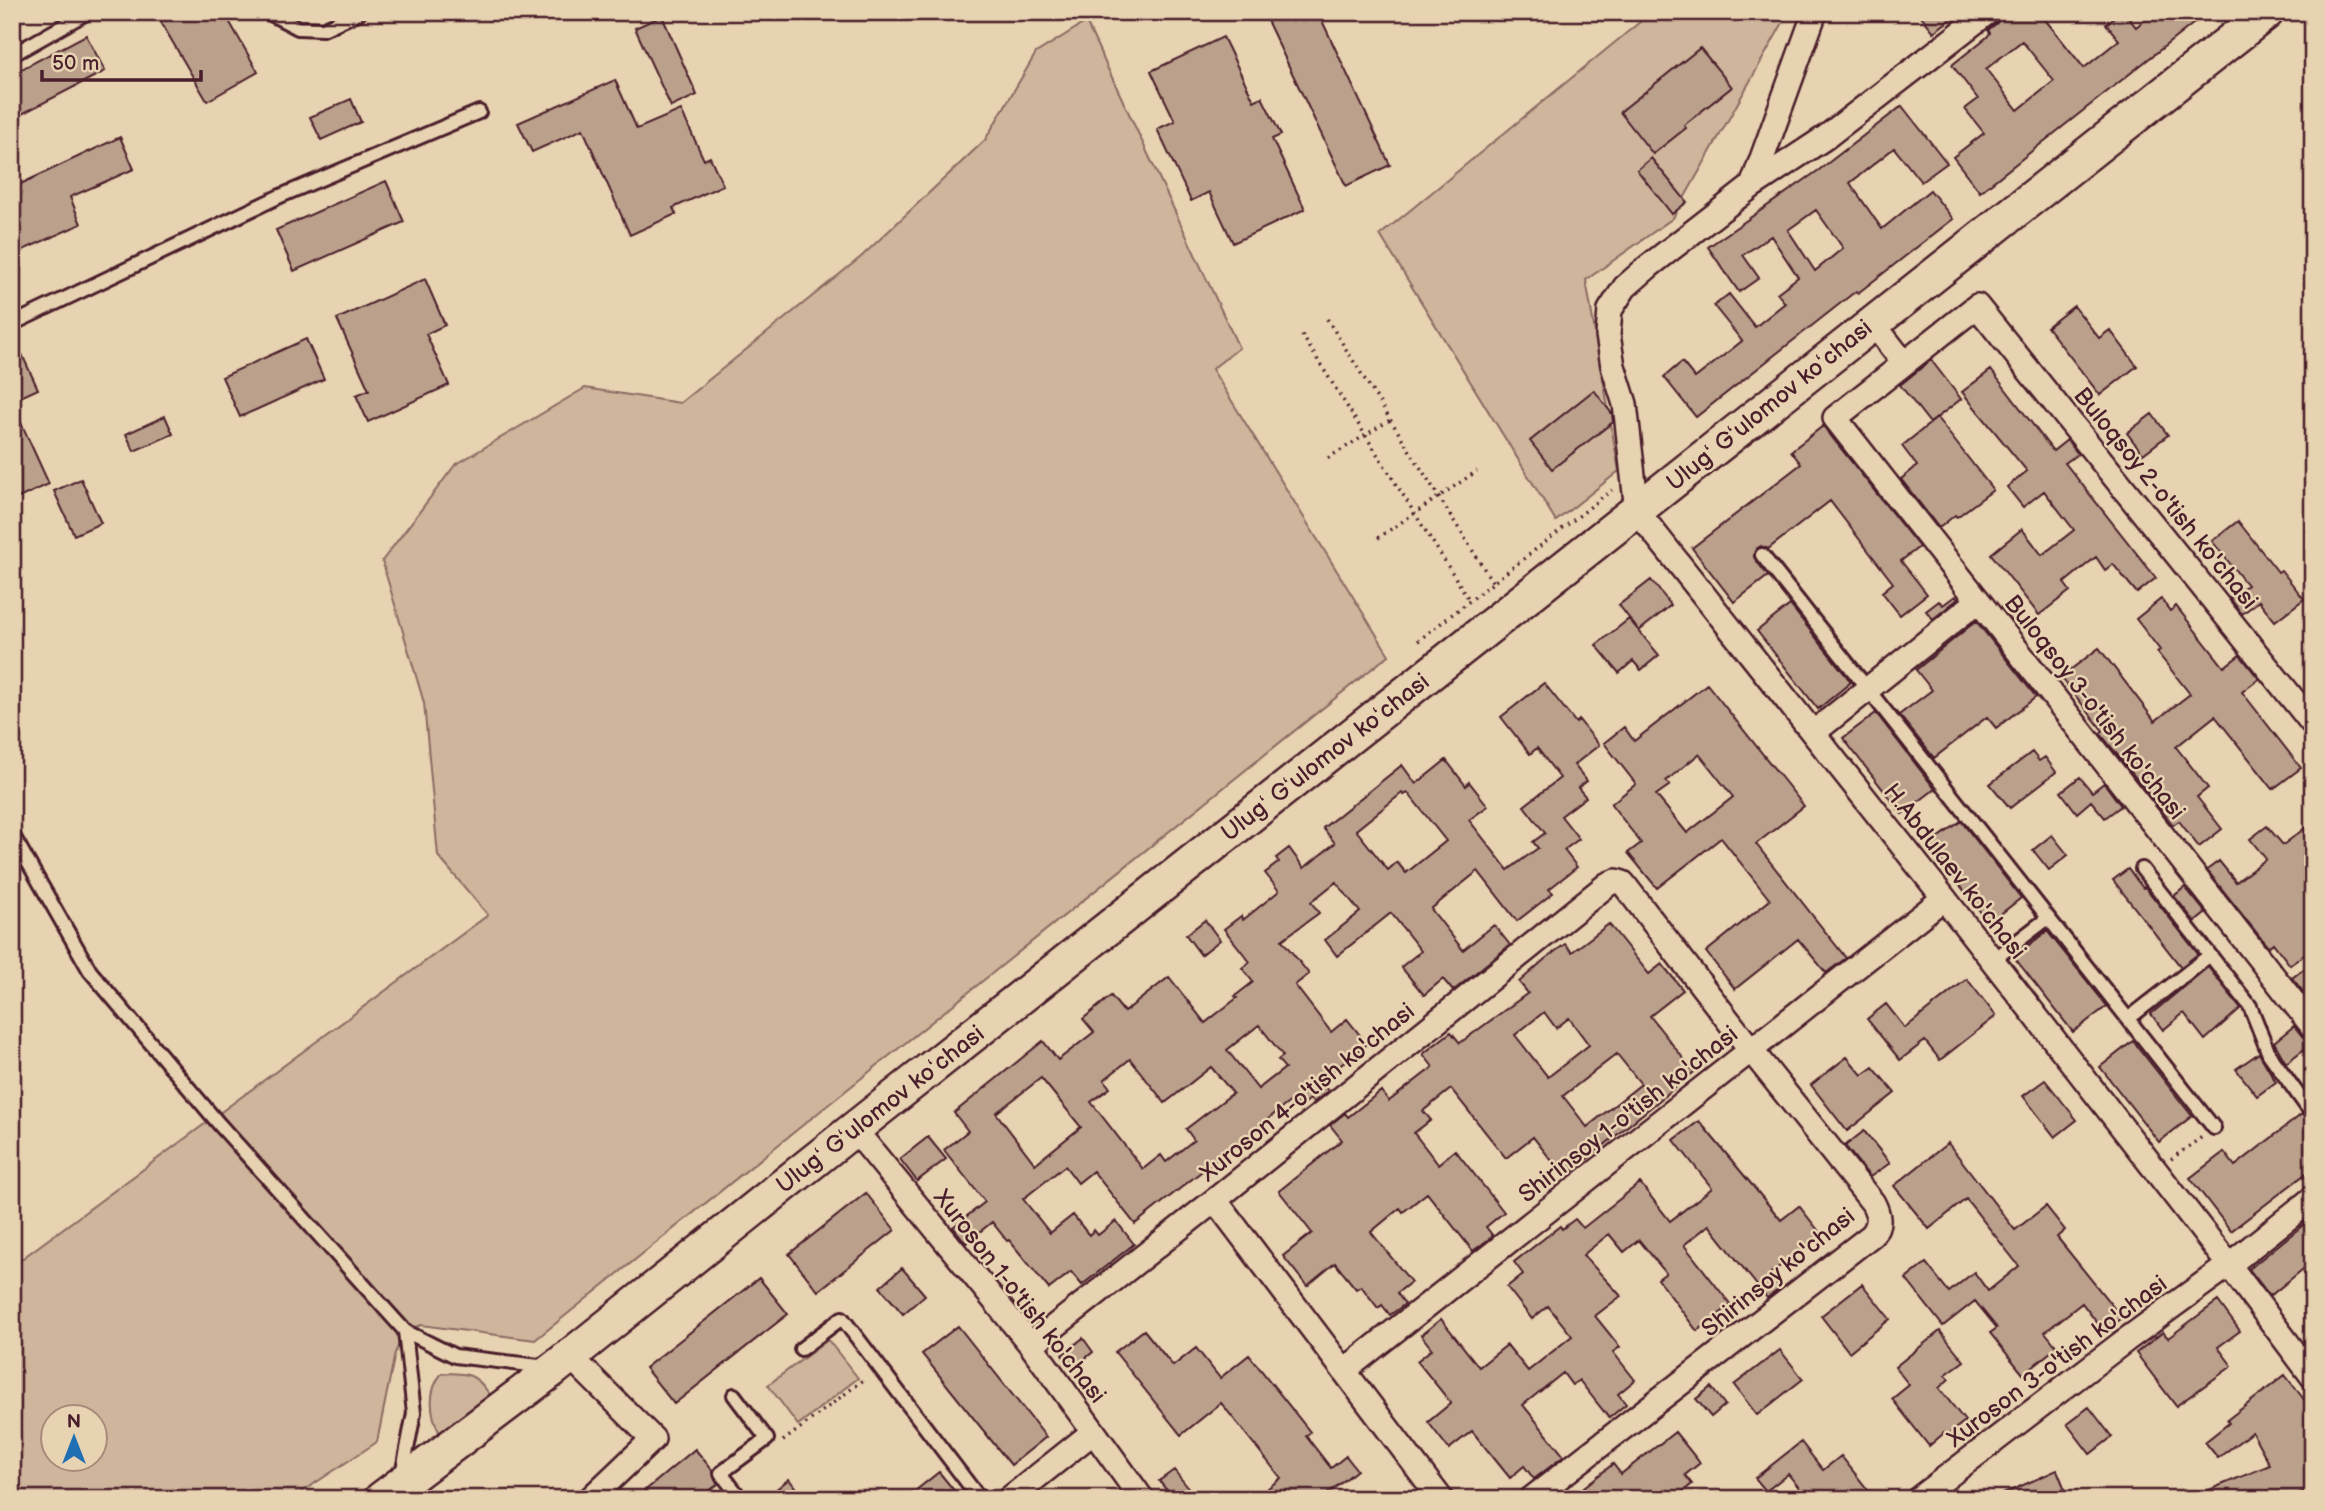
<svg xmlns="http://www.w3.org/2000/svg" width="2325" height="1511" font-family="'Balsamiq Sans',sans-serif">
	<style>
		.green { fill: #ceb59b; stroke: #8c6a63; stroke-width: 2; fill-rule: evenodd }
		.building { fill: #bba18c; stroke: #4a1f2b; stroke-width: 2; fill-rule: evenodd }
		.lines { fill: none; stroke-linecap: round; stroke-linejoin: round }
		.lane-casing { stroke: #4a1f2b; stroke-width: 18 }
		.street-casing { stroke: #4a1f2b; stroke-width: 28 }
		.secondary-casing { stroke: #4a1f2b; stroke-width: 38 }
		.path { stroke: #4a1f2b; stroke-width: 3.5; stroke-dasharray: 2 5; stroke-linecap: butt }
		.lane { stroke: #e7d3b1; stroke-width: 12 }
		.street { stroke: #e7d3b1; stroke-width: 23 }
		.secondary { stroke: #e7d3b1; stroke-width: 33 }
		.labels { text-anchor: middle; stroke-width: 5; stroke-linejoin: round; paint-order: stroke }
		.street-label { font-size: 24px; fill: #4a1f2b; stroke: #e7d3b1 }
	</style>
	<rect width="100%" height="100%" fill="#e7d3b1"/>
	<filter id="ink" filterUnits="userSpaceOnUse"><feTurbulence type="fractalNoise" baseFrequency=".0143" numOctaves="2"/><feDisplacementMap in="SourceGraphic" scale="14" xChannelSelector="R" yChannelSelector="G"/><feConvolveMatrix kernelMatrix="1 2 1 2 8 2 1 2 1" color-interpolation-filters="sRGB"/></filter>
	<g filter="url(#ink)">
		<path class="green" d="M1652 12H1789L1673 218 1586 280 1619 471 1556 521 1380 235Z
			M1086 22 1239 348 1212 369 1389 655 535 1340 421 1325 405 1331 395 1353 377 1442 291 1499H12V1266L488 915 438 856 424 703 382 561 455 465 585 388 680 403 861 257 985 140 1036 53ZM52 1416H94V1458H52Z
			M828 1340 858 1378 798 1425 768 1385Z
			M442 1373C467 1373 476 1373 490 1395L440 1434C430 1414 427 1391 442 1373Z"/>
		<path class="building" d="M155 12H224L258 72 207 101Z
			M1263 12H1318L1390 165 1346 186Z
			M1918 12H1960L1934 32Z
			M2002 12H2039L2084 68 2119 40 2106 24 2120 12H2124L2136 27 2154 12H2208L1980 192 1953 157 1984 133 1965 109 1978 99 1952 65 1987 37 1990 33 1988 30 1997 23ZM2022 41 2054 81 2018 110 1986 69Z
			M662 16 697 95 671 107 635 28Z
			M86 35 105 71 18 116 12 104V74Z
			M1223 37 1254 101 1262 97 1281 135 1272 139 1305 209 1233 243 1209 192 1191 201 1157 129 1175 121 1151 71Z
			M1700 48 1732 87 1684 125 1686 128 1653 154 1620 112Z
			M615 80 637 129 681 110 704 160 710 157 723 185 673 208 676 214 630 235 583 129 532 152 518 123Z
			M351 99 361 122 321 140 310 117Z
			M1902 106 1947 163 1921 182 1894 148 1850 183 1882 229 1930 190 1953 219 1858 293 1856 291 1696 417 1664 377 1682 362 1695 378 1742 341 1714 306 1729 294 1755 327 1785 303 1777 293 1798 277 1771 236 1743 255 1759 278 1739 292 1708 247 1819 170ZM1816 210 1843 248 1815 271 1788 230Z
			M120 137 134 169 70 197 81 224 12 255V188Z
			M1651 158 1687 202 1672 214 1637 170Z
			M386 181 404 222 294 271 276 230Z
			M425 279 445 325 426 334 449 385 368 422 356 395 369 390 337 319Z
			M2074 306 2099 338 2110 330 2137 366 2100 395 2047 327Z
			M12 333 38 389 12 401Z
			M306 339 324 379 240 417 222 377Z
			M1931 360 1961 399 1930 423 1900 385Z
			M1991 370 2053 451 2067 440 2078 454 2065 463 2156 578 2137 593 2113 564 2105 570 2096 557 2064 583 2070 591 2039 615 1991 554 2022 529 2042 555 2074 530 2044 491 2023 507 2007 487 2027 471 1962 392Z
			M1594 390 1612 414 1613 422 1552 469 1530 441Z
			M12 403 49 484 12 501Z
			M2152 414 2168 435 2143 454 2127 433Z
			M165 416 173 434 134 451 126 434Z
			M1937 418 1993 490 1957 517 1955 515 1939 528 1901 479 1917 466 1902 446Z
			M1823 426 1919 547 1901 561 1927 594 1900 615 1882 592 1893 583 1830 501 1768 549 1761 546 1756 549 1754 557 1768 576 1734 602 1692 548 1801 464 1791 451Z
			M81 479 101 523 74 535 54 491Z
			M2238 521 2278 572 2281 570 2304 599 2275 621 2259 601 2242 614 2230 598 2247 585 2212 541Z
			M1651 580 1671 605 1639 631 1619 605Z
			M1955 596 1958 599 1933 619 1926 611 1939 601 1943 605Z
			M2161 599 2170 611 2176 606 2224 667 2240 655 2259 679 2242 692 2301 768 2273 789 2215 716 2176 747 2208 788 2197 797 2222 829 2199 847 2179 821 2173 825 2144 788 2100 733 2103 731 2061 677 2099 648 2155 721 2190 694 2157 652 2160 650 2136 619Z
			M1790 605 1851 682 1818 709 1757 631Z
			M1629 619 1659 655 1641 670 1633 661 1619 673 1596 645Z
			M1976 621 2036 697 1996 728 1987 717 1934 758 1899 715 1932 690 1916 670Z
			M1544 683 1576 723 1579 720 1599 745 1574 765 1587 781 1578 788 1586 797 1561 816 1579 839 1564 850 1577 867 1549 889 1553 893 1517 921 1478 871 1431 909 1463 950 1494 925 1510 945 1453 991 1443 979 1424 995 1401 967 1421 951 1391 913 1337 956 1325 940 1360 912 1336 882 1311 902 1319 913 1282 940 1309 974 1295 985 1331 1032 1347 1019 1367 1044 1320 1081 1328 1091 1313 1103 1310 1099 1299 1108 1292 1100 1135 1224 1093 1171 1078 1183 1065 1166 1023 1199 1050 1233 1073 1215 1089 1235 1094 1230 1098 1235 1116 1221 1134 1244 1082 1285 1071 1272 1049 1289 1009 1240 1007 1241 992 1222 966 1243 953 1227 985 1202 944 1150 968 1131 954 1113 1043 1041 1058 1060 1094 1032 1083 1019 1111 996 1124 1012 1169 977 1205 1023 1237 998 1235 996 1253 982 1242 968 1250 962 1224 929 1241 916 1243 920 1279 891 1265 873 1279 862 1276 858 1289 848 1304 868 1335 843 1323 828 1402 765 1416 784 1446 760 1466 786 1469 782 1488 806 1469 820 1508 870 1538 848 1533 842 1545 833 1524 806 1560 778 1537 748 1530 754 1501 717ZM1402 793 1404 795 1408 793 1446 841 1406 873 1397 862 1388 870 1356 830ZM1259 1025 1283 1056 1278 1060 1285 1068 1258 1089 1227 1050ZM1130 1059 1165 1103 1211 1067 1233 1093 1186 1129 1194 1140 1166 1162 1161 1155 1143 1169 1091 1102 1110 1088 1104 1080ZM1041 1078 1081 1127 1035 1164 996 1113Z
			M1707 684 1804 806 1756 844 1846 958 1826 973 1798 939 1735 989 1706 952 1770 900 1747 871 1721 838 1657 888 1628 853 1641 843 1611 804 1636 784 1604 743 1624 727 1634 741ZM1699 754 1733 797 1687 833 1656 795 1670 785 1666 781Z
			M1876 713 1935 789 1902 814 1843 738Z
			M2032 752 2039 761 2045 757 2056 772 2010 808 1990 784Z
			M2080 777 2092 792 2104 783 2121 806 2105 818 2091 801 2077 813 2061 792Z
			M1961 821 2021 898 1989 923 1929 845Z
			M2313 822V948L2290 965 2273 943 2268 947 2207 870 2219 861 2236 882 2266 859 2250 839 2267 826 2283 845Z
			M2052 835 2068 855 2049 870 2033 850Z
			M2128 869 2143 888 2145 887 2198 954 2181 967 2113 880Z
			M2185 887 2206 913 2195 922 2174 896Z
			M1205 920 1220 940 1201 955 1186 935Z
			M1609 924 1649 974 1662 964 1683 990 1650 1016 1694 1072 1570 1173 1561 1162 1556 1166 1533 1137 1506 1158 1451 1089 1423 1111 1431 1120 1414 1133 1438 1164 1455 1150 1504 1212 1486 1227 1493 1236 1473 1251 1427 1193 1403 1212 1400 1208 1371 1232 1411 1282 1397 1293 1405 1304 1390 1315 1382 1305 1378 1308 1361 1286 1356 1289 1335 1263 1307 1286 1283 1256 1312 1233 1279 1191 1342 1140 1330 1125 1345 1113 1348 1117 1381 1091 1389 1101 1433 1067 1423 1054 1451 1032 1460 1043 1528 993 1519 982 1545 959 1565 944 1572 952ZM1544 1012 1556 1028 1569 1018 1589 1045 1548 1077 1515 1035ZM1617 1054 1641 1084 1587 1127 1563 1096Z
			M2047 931 2107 1006 2073 1032 2014 957Z
			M2208 967 2241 1008 2205 1040 2184 1013 2163 1030 2151 1014Z
			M2304 969 2313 981V1004L2292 978Z
			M1967 979 1996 1016 1940 1060 1925 1041 1900 1060 1867 1019 1886 1004 1905 1028Z
			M2294 1026 2302 1036 2312 1043 2286 1063 2274 1042Z
			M2133 1041 2192 1116 2159 1142 2100 1067Z
			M2259 1053 2276 1082 2257 1096 2236 1069Z
			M1847 1057 1862 1075 1873 1067 1895 1093 1847 1131 1811 1085Z
			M2045 1080 2077 1120 2055 1137 2023 1096Z
			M2302 1114 2313 1128V1168L2231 1231 2190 1178 2224 1152 2235 1166Z
			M1699 1121 1781 1220 1799 1206 1821 1234 1770 1274 1781 1288 1767 1298 1709 1225 1684 1245 1731 1305 1697 1331 1658 1279 1666 1273 1639 1240 1624 1252 1609 1234 1583 1255 1621 1296 1595 1316 1620 1347 1613 1352 1635 1380 1618 1394 1626 1404 1609 1418 1579 1380 1572 1385 1563 1373 1523 1405 1564 1456 1534 1479 1524 1466 1510 1478 1472 1431 1449 1449 1428 1422 1451 1403 1417 1361 1432 1349 1421 1335 1441 1319 1479 1367 1507 1345 1528 1371 1572 1336 1548 1306 1532 1319 1507 1287 1523 1274 1514 1262 1560 1226 1562 1229 1575 1219 1583 1228 1640 1183 1670 1221 1712 1188 1674 1140Z
			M1864 1131 1890 1163 1870 1177 1845 1146Z
			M928 1137 946 1159 917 1181 900 1159Z
			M1948 1143 2015 1230 2046 1206 2065 1230 2057 1237 2122 1318 2104 1332 2082 1303 2045 1332 2057 1347 2023 1374 1990 1333 1997 1328 1975 1301 1943 1326 1906 1279 1926 1263 1949 1292 1974 1272 1988 1291 2019 1266 1966 1199 1929 1229 1894 1186Z
			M866 1193 895 1230 818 1291 789 1254Z
			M2313 1217V1261L2270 1296 2249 1269Z
			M902 1268 925 1295 903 1314 880 1287Z
			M759 1278 788 1314 674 1404 645 1368Z
			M1862 1284 1890 1319 1849 1352 1821 1316Z
			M2218 1301 2240 1331 2218 1347 2232 1366 2176 1406 2136 1353 2163 1332 2168 1338Z
			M958 1326 1046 1437 1011 1465 922 1354Z
			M1144 1330 1173 1366 1196 1348 1220 1378 1249 1355 1310 1432 1306 1436 1331 1468 1346 1456 1357 1470 1321 1499H1254L1281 1478 1221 1403 1181 1435 1115 1352Z
			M1940 1331 1964 1361 1945 1375 1949 1379 1939 1388 1965 1421 1946 1436 1944 1433 1929 1446 1892 1399 1909 1385 1895 1367Z
			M1083 1338 1093 1352 1073 1368 1062 1355Z
			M1780 1350 1803 1379 1757 1415 1734 1385Z
			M2285 1375 2313 1411V1486L2289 1499 2285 1493 2270 1499H2187L2270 1465 2252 1432 2218 1458 2205 1442 2229 1423 2227 1420Z
			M1711 1387 1725 1405 1711 1417 1696 1399Z
			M2089 1407 2112 1437 2090 1454 2067 1424Z
			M1675 1432 1700 1463 1685 1475 1692 1484 1674 1499H1569L1613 1464 1621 1474Z
			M1801 1442 1823 1470 1841 1456 1875 1499H1808L1788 1474 1766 1491 1755 1478Z
			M695 1449 713 1471 714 1478 718 1484 699 1499H635Z
			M1174 1470 1190 1490 1179 1499H1174L1159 1481Z
			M2057 1470 2069 1499H1992Z
			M939 1472 961 1499H905Z
			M789 1479 804 1499H764Z"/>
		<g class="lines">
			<defs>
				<path id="lane" d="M267 12 298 28 323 29 360 12
					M12 55 88 12
					M12 324 278 197 479 112
					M1762 555 2214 1128
					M12 834 90 971 219 1124 405 1331
					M2142 869 2210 955
					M1993 960 2048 918
					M2128 1019 2210 955 2250 1006 2269 1054 2307 1107
					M801 1349 842 1318 980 1499
					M734 1395 767 1439 721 1473 741 1499
					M402 1475 414 1413 405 1331 455 1356 547 1367"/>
				<path id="street" d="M1988 12 1826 137 1752 186 1649 266 1625 287 1610 310 1608 335 1613 366 1625 404 1637 511 1944 898 2229 1265 2313 1377
					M1752 186 1815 12
					M1872 322 1904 363
					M2313 724 1977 306 1835 418 2313 1027
					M1813 733 1978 601
					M854 1129 1031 1345 1142 1499
					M1215 1200 1441 1499
					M1031 1345 1215 1200 1608 884 1616 881 1623 883 1751 1050 1873 1203C1879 1215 1881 1224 1872 1235L1531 1499
					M578 1364 653 1439 590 1499
					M1345 1370 1944 898
					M1009 1499 1092 1433
					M1918 1499 2126 1340 2229 1265 2313 1198"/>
				<path id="secondary" d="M381 1499 555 1368 854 1129 2267 12"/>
			</defs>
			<use href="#lane" class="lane-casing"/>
			<use href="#street" class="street-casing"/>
			<use href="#secondary" class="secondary-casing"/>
			<path class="path" d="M1327 319 1493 583
				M1302 335 1470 601
				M1328 458 1390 420
				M1378 538 1477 471
				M1418 641 1612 490
				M2171 1159 2202 1137
				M783 1441 866 1378"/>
			<use href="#lane" class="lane"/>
			<use href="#street" class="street"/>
			<use href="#secondary" class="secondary"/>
		</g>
	</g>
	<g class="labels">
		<g class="street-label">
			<text transform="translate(1769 405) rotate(-39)" y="8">Ulugʻ Gʻulomov koʻchasi</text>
			<text transform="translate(2166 498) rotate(51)" y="8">Buloqsoy 2-o'tish ko'chasi</text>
			<text transform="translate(2095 707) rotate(52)" y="8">Buloqsoy 3-o'tish ko'chasi</text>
			<text transform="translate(1325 757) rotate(-38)" y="8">Ulugʻ Gʻulomov koʻchasi</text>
			<text transform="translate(1955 871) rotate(52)" y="8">H.Abdulaev ko'chasi</text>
			<text transform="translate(1307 1092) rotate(-39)" y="8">Xuroson 4-o'tish ko'chasi</text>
			<text transform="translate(880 1109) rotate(-38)" y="8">Ulugʻ Gʻulomov koʻchasi</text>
			<text transform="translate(1628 1114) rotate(-38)" y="8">Shirinsoy 1-o'tish ko'chasi</text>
			<text transform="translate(1778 1272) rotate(-39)" y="8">Shirinsoy ko'chasi</text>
			<text transform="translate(1020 1296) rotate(52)" y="8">Хuroson 1-o'tish ko'chasi</text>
			<text transform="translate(2057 1361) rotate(-37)" y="8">Xuroson 3-o'tish ko'chasi</text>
		</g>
	</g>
	<rect width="2325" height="1511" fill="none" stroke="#e7d3b1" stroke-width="42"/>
	<rect x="21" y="21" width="2283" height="1469" fill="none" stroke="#4a1f2b" stroke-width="2.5" filter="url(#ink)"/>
	<g transform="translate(74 1438)"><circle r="33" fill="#e7d3b1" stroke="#a88b7b" stroke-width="2"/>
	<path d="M0-5L12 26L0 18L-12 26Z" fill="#1f6fb2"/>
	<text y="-10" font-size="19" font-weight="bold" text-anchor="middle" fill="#4a1f2b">N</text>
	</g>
	<path d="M42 70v10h159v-10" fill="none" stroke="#4a1f2b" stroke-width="3.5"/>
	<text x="52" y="70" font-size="21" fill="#4a1f2b" stroke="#e7d3b1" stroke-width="5" paint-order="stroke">50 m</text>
</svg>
